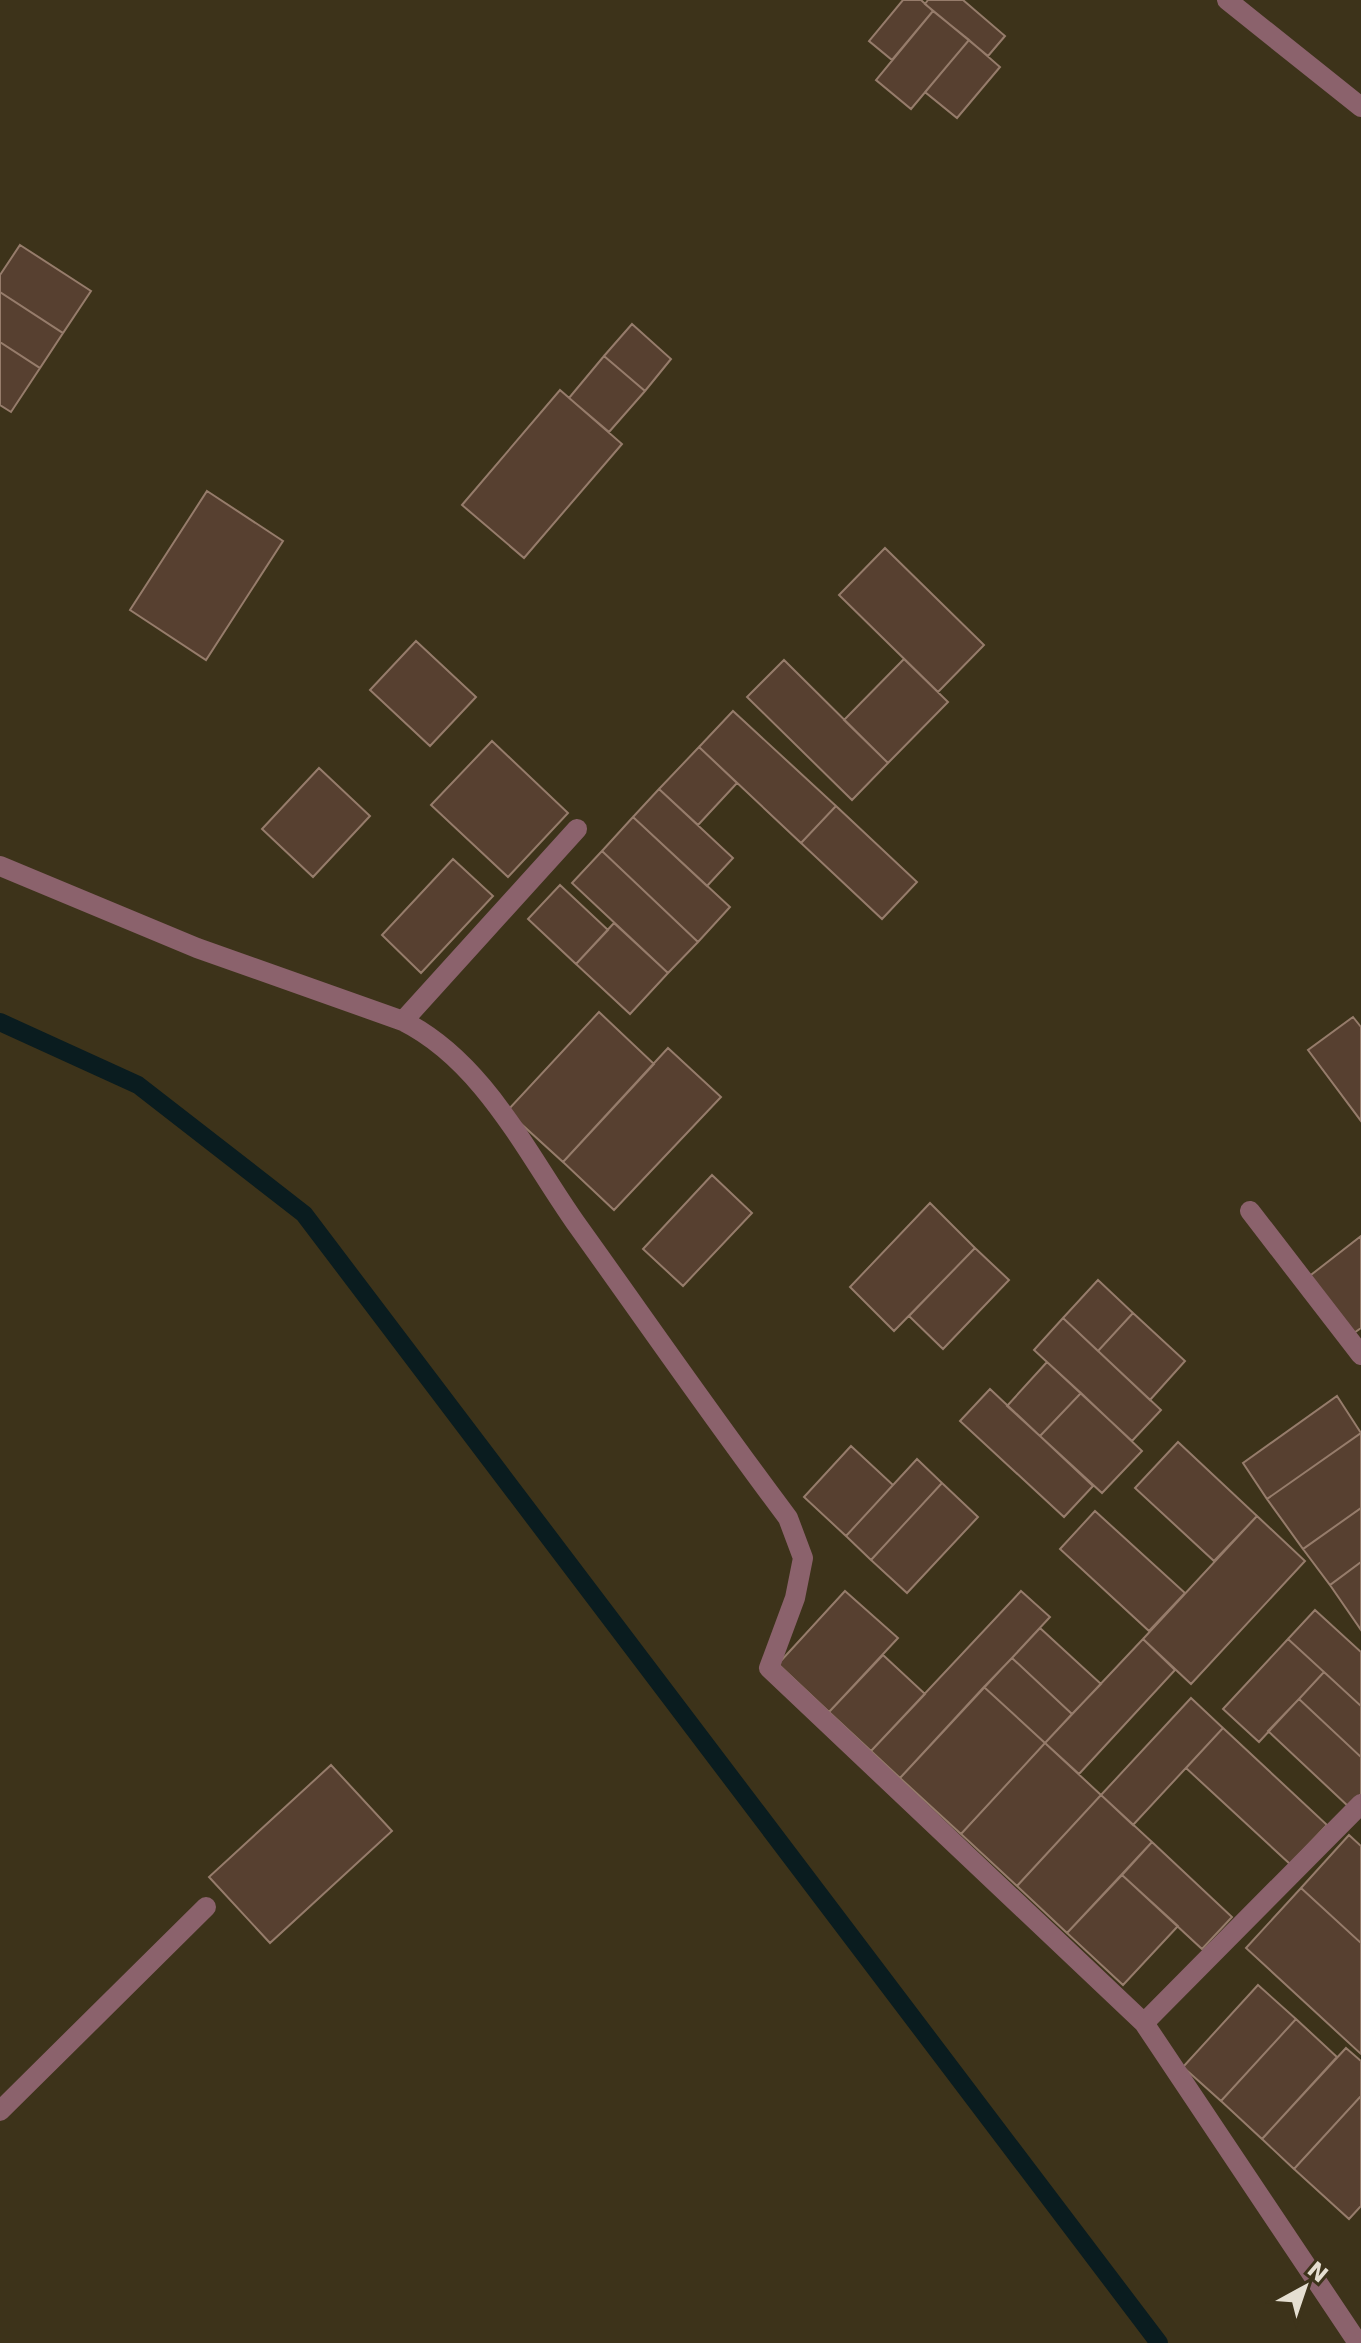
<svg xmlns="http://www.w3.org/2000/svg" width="1361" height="2343" font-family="'DejaVu Sans',sans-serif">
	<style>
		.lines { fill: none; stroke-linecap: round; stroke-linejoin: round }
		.stream { stroke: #0a1c1f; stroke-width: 18 }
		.building { fill: #574030; stroke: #967c6b; stroke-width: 2 }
		.minor { stroke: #8b626c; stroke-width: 20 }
	</style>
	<rect width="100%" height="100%" fill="#3d331a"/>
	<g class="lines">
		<path class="stream" d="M0 1022 138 1085 304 1214 1159 2343"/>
	</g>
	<path class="building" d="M903 0H921L933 11 892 60 869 41Z
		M928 0H963L1005 36 988 56 925 4Z
		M933 11 969 40 911 109 876 80Z
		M969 40 1000 67 957 118 925 92Z
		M20 245 91 291 63 333 0 292V275Z
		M0 292 63 333 40 368 0 342Z
		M632 324 671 359 645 391 604 356Z
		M0 342 40 368 11 412 0 405Z
		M604 356 645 391 609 432 569 398Z
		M560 390 622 444 524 558 462 505Z
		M207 491 283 541 206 660 130 610Z
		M885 548 984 645 938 692 839 595Z
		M416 641 476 697 430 746 370 690Z
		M904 659 948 702 888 763 844 720Z
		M784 660 888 763 852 800 747 697Z
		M733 711 836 806 801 843 699 747Z
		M492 741 568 813 508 877 431 805Z
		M699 747 737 783 698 825 659 789Z
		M319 768 370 816 313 877 262 829Z
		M659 789 733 858 707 886 633 817Z
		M836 806 917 882 882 919 801 843Z
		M633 817 730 907 698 942 602 851Z
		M602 851 698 942 668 973 572 883Z
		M453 859 493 896 421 973 382 935Z
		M560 885 608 930 576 964 528 919Z
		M614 923 668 973 630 1014 576 964Z
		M599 1012 654 1064 563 1162 507 1111Z
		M1353 1017 1361 1027V1121L1308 1050Z
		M668 1048 721 1097 614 1210 563 1162Z
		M712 1175 752 1213 683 1286 643 1249Z
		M930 1203 975 1248 894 1331 850 1287Z
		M1361 1236V1328L1351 1335 1307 1278Z
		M975 1248 1009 1280 943 1349 909 1316Z
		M1098 1280 1133 1313 1098 1351 1063 1318Z
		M1133 1313 1185 1361 1150 1400 1098 1351Z
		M1063 1318 1161 1410 1132 1441 1034 1350Z
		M1047 1362 1081 1393 1040 1436 1007 1406Z
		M990 1389 1093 1486 1064 1517 960 1421Z
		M1081 1393 1142 1451 1102 1493 1040 1436Z
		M1337 1396 1361 1433 1267 1499 1243 1463Z
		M1361 1433V1508L1303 1549 1267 1499Z
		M1178 1442 1257 1516 1214 1561 1135 1488Z
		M851 1446 893 1485 846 1536 804 1497Z
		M917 1459 942 1483 871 1560 846 1536Z
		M942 1483 978 1517 907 1593 871 1560Z
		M1361 1508V1562L1330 1585 1303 1549Z
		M1095 1511 1185 1593 1149 1631 1060 1549Z
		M1257 1516 1305 1561 1191 1684 1143 1639Z
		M1361 1562V1630L1330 1585Z
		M845 1591 898 1638 829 1712 778 1664Z
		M1021 1591 1050 1617 900 1778 871 1751Z
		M1315 1610 1361 1652V1706L1288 1639Z
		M1040 1628 1101 1684 1072 1714 1012 1658Z
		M1143 1639 1175 1670 1079 1774 1045 1743Z
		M1288 1639 1324 1672 1259 1742 1223 1709Z
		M883 1655 925 1694 871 1751 829 1712Z
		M1012 1658 1072 1714 1045 1743 984 1687Z
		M1324 1672 1361 1706V1757L1299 1699Z
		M984 1687 1045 1743 961 1834 900 1778Z
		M1191 1698 1223 1728 1133 1825 1101 1795Z
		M1299 1699 1361 1757V1794L1349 1807 1268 1731Z
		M1223 1728 1327 1825 1290 1864 1186 1768Z
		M1045 1743 1101 1795 1017 1886 961 1834Z
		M331 1765 392 1831 270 1943 209 1877Z
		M1101 1795 1152 1842 1067 1933 1017 1886Z
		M1349 1835 1361 1846V1943L1301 1888Z
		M1152 1842 1232 1917 1202 1949 1122 1875Z
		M1122 1875 1178 1926 1123 1985 1067 1933Z
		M1301 1888 1361 1943V2054L1246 1948Z
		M1258 1985 1296 2019 1221 2101 1183 2067Z
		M1296 2019 1337 2057 1262 2139 1221 2101Z
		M1346 2048 1361 2061V2096L1294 2169 1262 2139Z
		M1361 2096V2206L1349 2219 1294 2169Z"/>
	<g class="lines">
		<path class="minor" d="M1227 0 1361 107
			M0 866 197 948 403 1021C483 1061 526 1152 575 1222 646 1321 715 1421 788 1518L803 1558 795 1598 769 1668 1144 2023 1358 2343
			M403 1021 577 829
			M1250 1211 1361 1355
			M1144 2023 1361 1804
			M0 2111 206 1907"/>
	</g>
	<g transform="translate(1305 2287) rotate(40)" stroke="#3d331a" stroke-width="6" paint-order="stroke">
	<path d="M0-6L14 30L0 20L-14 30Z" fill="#e5dfd1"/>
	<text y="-12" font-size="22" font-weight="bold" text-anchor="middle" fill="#e5dfd1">N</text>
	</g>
</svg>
